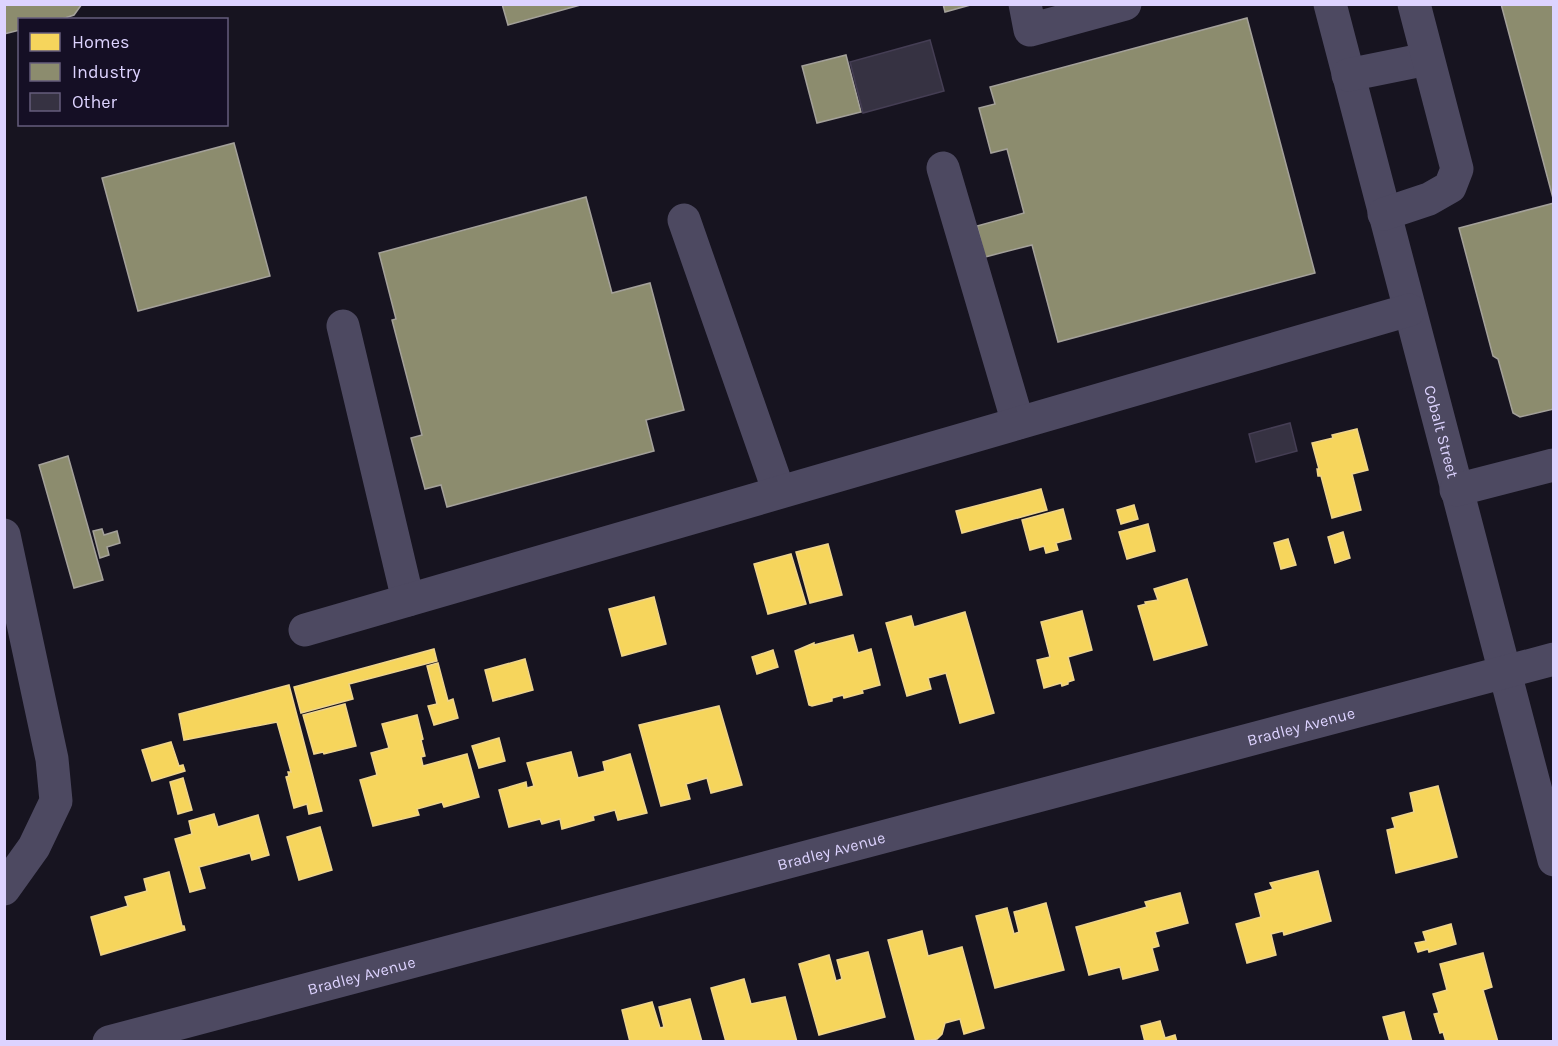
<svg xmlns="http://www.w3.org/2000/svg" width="1558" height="1046" font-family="Karla,sans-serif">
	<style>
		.homes { fill: #f6d55c; stroke: #eed48d; stroke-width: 1.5 }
		.industry { fill: #8c8c6e; stroke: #a4a19a; stroke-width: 1.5 }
		.building { fill: #363242; stroke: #453e54; stroke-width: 1.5 }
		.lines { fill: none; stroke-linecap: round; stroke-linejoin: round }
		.minor { stroke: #4d4961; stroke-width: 33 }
		.labels { text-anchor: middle; stroke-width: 6; stroke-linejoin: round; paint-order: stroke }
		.street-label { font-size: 16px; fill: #ddd3ff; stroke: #150f25 }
	</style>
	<rect width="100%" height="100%" fill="#171420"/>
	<path class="homes" d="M1357 429 1368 470 1352 474 1361 510 1332 518 1321 476H1318L1317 469H1319L1312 443 1333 438 1332 435Z
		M1041 489 1047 510 962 533 956 511Z
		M1134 505 1138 519 1121 524 1117 510Z
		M1063 509 1071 539 1056 543 1058 550 1046 553 1044 546 1030 550 1022 520Z
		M1148 524 1155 551 1127 559 1119 532Z
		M1343 532 1350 558 1335 563 1328 537Z
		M1288 539 1296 565 1281 569 1274 543Z
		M828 544 842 595 810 603 796 552Z
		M791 554 806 604 768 614 754 564Z
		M1187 579 1207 645 1154 660 1138 606 1146 604 1145 602 1158 600 1154 589Z
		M654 597 666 644 622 656 609 609Z
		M1082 611 1092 650 1068 657 1074 680 1068 682V684L1062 686 1061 683 1044 688 1037 660 1050 657 1041 622Z
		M965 612 994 713 960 723 946 673 928 678 931 689 907 696 886 623 911 616 914 627Z
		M853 635 858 653 871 649 880 685 862 690 863 693 844 698 843 695 832 698V701L812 706 809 705 795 651 814 643V645Z
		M434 649 437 661 349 684 353 699 301 713 294 687Z
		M773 650 778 667 757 674 752 657Z
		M525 659 533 690 493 701 485 670Z
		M438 663 448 701 453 699 458 718 434 725 428 706 437 704 427 666Z
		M289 685 322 811 309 814 307 804 294 808 286 777 289 776 288 772H291L277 722 184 740 179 714Z
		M345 704 356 746 324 754 323 752 314 754 303 715Z
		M719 706 742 785 711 793 707 778 686 784 690 799 661 806 639 725Z
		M417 715 423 739 421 740 425 756 421 757 423 766 467 754 479 797 444 807 442 802 417 809 419 815 373 826 360 780 377 775 371 753 389 748 382 724Z
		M499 738 505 761 479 768 472 746Z
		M171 742 179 766 183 765 185 771 152 781 142 750Z
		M571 752 578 778 605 771 603 762 630 754 647 813 618 820 615 810 593 816 594 820 562 829 560 819 542 824 540 819 509 827 499 790 526 782 527 788 534 786 527 763Z
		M183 778 192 810 178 814 170 782Z
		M1438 786 1457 857 1396 873 1387 830 1395 828 1392 818 1414 812 1410 793Z
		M214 814 218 827 258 815 269 855 252 860 250 853 199 867 205 888 190 892 175 839 192 834 189 821Z
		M320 827 332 870 299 880 287 837Z
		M1318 871 1331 921 1284 935 1283 931 1271 934 1276 955 1247 963 1236 924 1261 917 1255 894 1273 889 1270 883Z
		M169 872 182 926H184L185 930 101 955 91 917 128 906 125 897 147 891 144 879Z
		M1180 893 1188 923 1155 932 1159 946 1152 948 1158 970 1123 979 1120 967 1089 975 1076 927 1147 907 1145 902Z
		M1046 903 1064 970 995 988 976 916 1007 908 1014 934 1019 932 1014 912Z
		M1451 924 1456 944 1429 952 1428 949 1418 952 1415 943 1426 941 1423 932Z
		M922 931 928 956 962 947 984 1028 964 1034 960 1019 945 1023 942 1034 937 1039 916 1042 888 940Z
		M868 952 885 1017 819 1035 799 964 829 955 836 981 842 979 837 960Z
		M1483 953 1492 987 1483 990 1498 1042H1446L1443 1032 1440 1033 1434 1014 1439 1013 1433 994 1447 990 1440 964Z
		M744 979 751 1004 785 997 797 1042H726L711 988Z
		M690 999 702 1042H630L622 1010 652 1002 660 1028 664 1027 659 1007Z
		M1404 1012 1412 1042H1390L1383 1017Z
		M1160 1021 1165 1038 1175 1035 1177 1042H1145L1141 1026Z"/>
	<path class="industry" d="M4 4H82L74 15 59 20H20V30L4 34Z
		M502 4H584L508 25Z
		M943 4H974L945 12Z
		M1501 4H1554V202Z
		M1247 18 1315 273 1058 342 1032 245 985 257 977 226 1024 213 1007 149 991 153 979 108 995 104 990 87Z
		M846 55 861 112 817 123 802 66Z
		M234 143 270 276 138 311 102 178Z
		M586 197 612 293 650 283 684 410 646 420 654 451 447 507 441 485 425 489 411 438 422 435 392 320 396 319 379 253Z
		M1554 203V409L1520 417 1513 413 1498 359 1493 356 1459 228Z
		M68 456 103 580 74 588 39 465Z
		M102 529 104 535 117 531 120 543 107 547 109 555 100 558 93 531Z"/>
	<path class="building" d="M930 40 944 91 863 113 850 62Z
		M1290 423 1297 451 1256 462 1249 434Z"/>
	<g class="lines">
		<g class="minor">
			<path d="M1025 4 1030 30 1125 4"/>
			<path id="s1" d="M1330 4 1554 860"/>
			<path d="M1348 75 1427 59"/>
			<path d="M943 168 1018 423"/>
			<path d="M1384 214 1429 199 1450 187 1457 169 1414 4"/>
			<path d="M684 220 779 492"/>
			<path d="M343 326 408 600"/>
			<path d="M1456 490 1553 465"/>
			<path d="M4 535 52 759 56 801 34 847 4 889"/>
			<path d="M305 630 1409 310"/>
			<path id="s2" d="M109 1042 1554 659"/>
		</g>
	</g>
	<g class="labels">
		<g class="street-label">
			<text dy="6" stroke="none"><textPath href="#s1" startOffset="442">Cobalt Street</textPath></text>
			<text dy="6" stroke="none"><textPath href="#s2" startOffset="1233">Bradley Avenue</textPath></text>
			<text dy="6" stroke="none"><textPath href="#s2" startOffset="747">Bradley Avenue</textPath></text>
			<text dy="6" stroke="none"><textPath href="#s2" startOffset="261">Bradley Avenue</textPath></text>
		</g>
	</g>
	<rect width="1558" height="1046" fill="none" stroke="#ddd3ff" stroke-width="12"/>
	<rect x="18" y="18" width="210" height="108" fill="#150f25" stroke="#655d7c" stroke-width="1.5"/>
	<rect x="30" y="33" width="30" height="18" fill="#f6d55c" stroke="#655d7c" stroke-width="1.5"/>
	<text x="72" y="48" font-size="18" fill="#ddd3ff">Homes</text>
	<rect x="30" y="63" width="30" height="18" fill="#8c8c6e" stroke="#655d7c" stroke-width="1.5"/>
	<text x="72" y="78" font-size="18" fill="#ddd3ff">Industry</text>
	<rect x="30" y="93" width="30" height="18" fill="#363242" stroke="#655d7c" stroke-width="1.5"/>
	<text x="72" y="108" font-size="18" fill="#ddd3ff">Other</text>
</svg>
